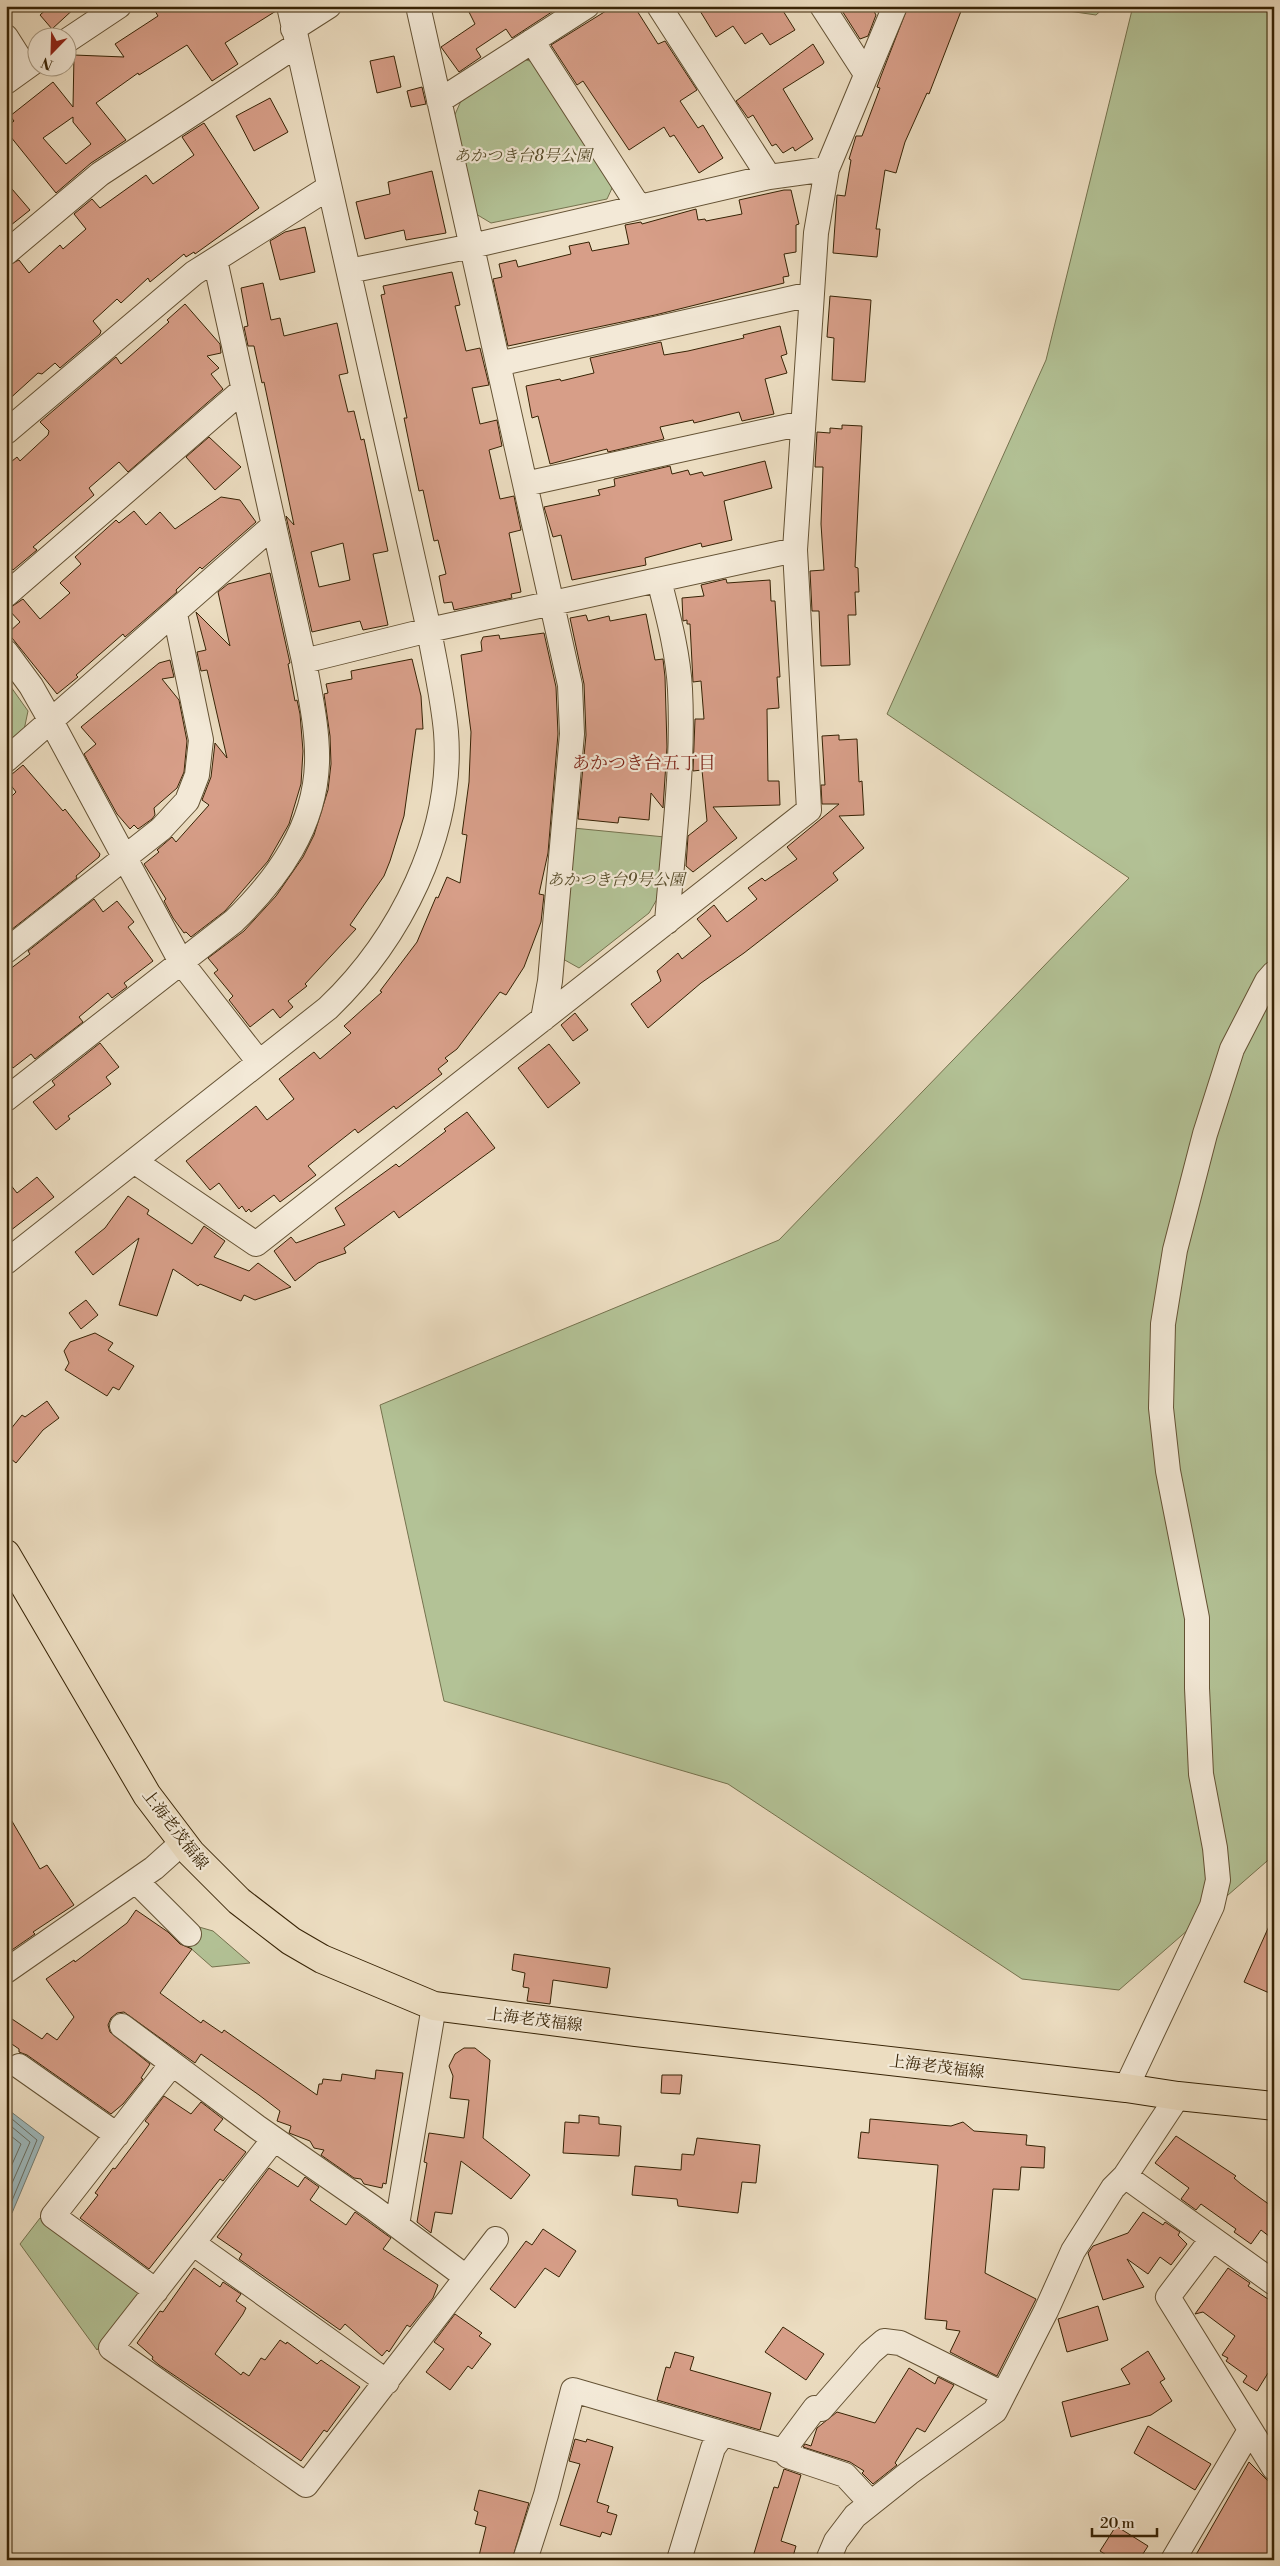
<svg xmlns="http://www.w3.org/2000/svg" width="1280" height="2566" font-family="'Libre Bodoni','Noto Serif JP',serif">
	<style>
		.green { fill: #b3c296; stroke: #75724e }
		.water { fill: #9db9bd; stroke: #747d73 }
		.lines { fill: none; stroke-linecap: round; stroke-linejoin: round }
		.shore { stroke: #6a6e61; stroke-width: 1 }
		.building { fill: #d79e88; stroke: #372305; fill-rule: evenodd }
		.minor-casing { stroke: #645234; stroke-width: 26 }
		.major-casing { stroke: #372305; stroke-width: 30 }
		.minor { stroke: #f3e9d7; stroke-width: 24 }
		.major { stroke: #ecddc1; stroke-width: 28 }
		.labels { text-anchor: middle; stroke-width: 4.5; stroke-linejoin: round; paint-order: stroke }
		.park-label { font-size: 16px; font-style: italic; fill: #564b29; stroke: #f3e9d7 }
		.street-label { font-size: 16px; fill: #372305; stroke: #f3e9d7 }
		.neighbourhood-label { font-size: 18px; fill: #7a1f14; stroke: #f3e9d7 }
	</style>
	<rect width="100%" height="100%" fill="#ecddc1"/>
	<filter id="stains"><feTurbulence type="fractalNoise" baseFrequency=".004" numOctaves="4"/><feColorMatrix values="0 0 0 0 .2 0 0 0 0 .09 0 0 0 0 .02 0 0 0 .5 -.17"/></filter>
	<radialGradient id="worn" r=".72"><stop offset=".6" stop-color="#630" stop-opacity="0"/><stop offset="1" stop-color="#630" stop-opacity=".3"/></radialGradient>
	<path class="green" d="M1034 6H1106L1096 15Z
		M1133 6H1274V1855L1119 1990 1022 1979 728 1784 444 1701 380 1405 779 1240 1129 878 887 714 1046 360Z
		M519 58 537 63 613 186 607 199 491 223 476 214 453 119 464 94Z
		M6 680 28 711 24 730 6 745Z
		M573 828 665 837 660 894 649 913 579 968 563 959Z
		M199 1927 213 1931 250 1963 212 1967 187 1945Z
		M40 2218 137 2286 140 2296 97 2350 20 2244Z"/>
	<path class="water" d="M6 2108 44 2137 12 2213 6 2208Z"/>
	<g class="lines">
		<path class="shore" d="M6 2114 37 2140 11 2203 6 2205
			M6 2122 30 2142 6 2197
			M6 2132 21 2144 6 2178"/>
	</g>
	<path class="building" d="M50 6H77L52 29 40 15Z
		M152 6H276V11L225 43 238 64 212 81 187 45 139 75 138 73 96 103 126 140 91 163 56 193 6 131V127L14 121 10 116 53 82 73 107 74 55 124 57 115 44 158 16ZM73 117V122L91 144 66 164 43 138Z
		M466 6H561L512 38 506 29 476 49 481 57 459 72 441 47 475 24Z
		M614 6H634L658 44 665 41 697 90 680 101 698 128 703 125 723 158 699 173 674 135 670 137 664 127 629 150 583 81 577 85 551 45Z
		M697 6H780L795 30 770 45 762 33 745 44 733 26 716 37Z
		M839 6H871L876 15 868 36 860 39Z
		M908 6H963L929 94 927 93 905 142 896 173 885 170 876 229H880L877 257 833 253 837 195 845 196 851 160 849 159 856 136H862L880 88 877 87 881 76Z
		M813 44 824 62 823 64 783 89 813 139 795 151 793 147 783 153 776 144 772 146 753 115 748 118 736 101Z
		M394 56 401 87 377 93 370 61Z
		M422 87 426 104 411 107 407 91Z
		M270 98 288 132 254 151 236 116Z
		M204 123 259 208 195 254 194 252 186 257 184 254 150 282 148 278 121 303 117 299 93 321 101 331 100 334 60 368 55 363 42 374 38 373 6 402V266L19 260 29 273 60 245 63 249 86 229 74 214 92 199 100 208 146 175 153 184 194 155 182 137Z
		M432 171 446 233 406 240 404 230 365 239 356 202 390 194 388 182Z
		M6 182 30 210 6 229Z
		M784 190H791L799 224 796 225V252L784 254 789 276 783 277 784 283 655 315 508 346 493 279 502 277 499 264 516 260 518 267 571 254 569 246 589 242 592 251 629 244 625 225 641 222 642 224 696 209 698 220 705 219 706 221 742 214 739 200Z
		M305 227 315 272 280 280 270 241 285 232Z
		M452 272 460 305 455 306 466 351 480 348 489 385 472 388 480 424 497 420 502 446 489 450 500 499 514 496 521 530 509 533 521 592 511 594 512 598 454 610 452 602 444 603 439 576 446 574 438 540 434 541 423 490 419 491 404 418H407L381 295 385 294 383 286Z
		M263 283 271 320 280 318 284 336 337 323 348 373 339 375 348 412 354 411 361 440 364 439 388 551 373 554 388 625 363 630 360 621 312 632 286 516 294 525 264 382 262 383 254 346H248L244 327 248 326 241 288ZM343 543 350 580 319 587 311 552Z
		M830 296 871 300 865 382 832 380 834 338 827 337Z
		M185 304 220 344 221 353 207 356 219 368 211 374 223 389 128 472 119 462 89 488 94 495 33 547 37 550 13 570 6 562V466L17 457 20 461 48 435 49 431 40 422 116 357 121 364 169 322 167 320Z
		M780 326 787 354 781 356 787 373 765 379 774 414 742 421 739 412 694 423 693 420 660 427 664 439 608 452 607 449 550 464 538 416 532 418 526 386 560 379 561 381 594 373 590 358 661 342 664 355 688 351 744 338 743 335Z
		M842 425 862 426 855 567 858 568 859 592H855L856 615H848L850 665 821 666 819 611H812L810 571 824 570 821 524 823 467H815L817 432 830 433V428L842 429Z
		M209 437 241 467 215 490 186 457Z
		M765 461 772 488 724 501 732 540 702 547 701 543 645 558 646 565 572 580 561 535 553 537 544 507 600 495 598 490 615 486 614 479 670 466 672 474 688 470 690 475 702 472 704 476Z
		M221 497 240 500 256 522 202 569 200 567 176 590 177 592 125 637 123 634 76 675 78 677 57 694 8 633 20 622 8 609 23 599 40 619 70 593 60 583 81 564 75 557 116 520 119 523 134 511 146 525 160 512 175 529Z
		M270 573 290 663 288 664 295 701 297 700 300 714 303 751 301 784 289 824 268 861 225 911 191 937 186 932 184 933 173 918 164 901 166 899 144 864 159 852 157 850 172 837 176 842 209 805 202 800 211 777 215 743 227 758 207 670 201 671 197 652 206 650 196 612 230 646 218 592 228 584Z
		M726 579 727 583 770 580 771 601H775L780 677H777L779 708 767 709 768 781H779L780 805 713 807 737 838 693 872 686 866 688 836 707 821 702 770 693 771 695 719H704L701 681 693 682 690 624H687V620L683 621 682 598 704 596 701 585Z
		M646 614 655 660 663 659 665 677 667 747 663 808 651 793 649 820 619 817 618 823 578 819 586 735 584 684 570 618 586 615 588 621 609 616 610 621Z
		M544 633 556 687 558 734 548 853 539 894 544 895 541 922 524 967 506 995 500 992 457 1049 445 1058 448 1061 438 1069 442 1074 396 1109 394 1106 358 1133 355 1129 308 1166 316 1175 280 1202 274 1195 251 1212 249 1209 246 1212 242 1206 239 1209 219 1183 210 1190 186 1161 256 1106 267 1120 294 1099 279 1079 314 1052 320 1059 351 1033 344 1026 382 992 380 991 417 942 436 897 438 898 447 877 460 883 467 835 462 834 469 782 471 732 461 655 482 651 481 642 483 637 499 635 500 639Z
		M412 659 421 696 423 729H416L404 816 390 861 384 876 350 925 356 929 305 984 307 986 288 1001 293 1007 280 1018 273 1009 250 1027 229 1000 233 996 214 973 218 970 208 958 244 931 276 896 303 857 314 835 328 790 331 764 330 736 324 694 328 693 326 684 352 679 351 671Z
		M170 660 174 677 162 679 179 700 187 741 184 772 177 788 154 808 155 815 152 819 138 829 134 825 130 829 117 814 84 754 96 744 81 727 159 663Z
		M839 735V740L857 739 859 782 862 781 864 815 839 816 864 848 833 873 838 880 744 953 701 983 648 1028 631 1004 661 981 657 971 678 953 682 959 711 936 697 919 714 905 727 922 757 899 748 888 762 878 765 881 797 859 787 847 839 804H822L821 785H825L822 736Z
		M23 765 63 811 65 809 100 854 99 857 76 876 77 878 11 930 6 924V802L16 792 6 779Z
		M94 899 103 912 117 901 134 922 128 927 153 961 124 983 127 987 112 998 108 993 79 1017 83 1022 35 1059 31 1054 13 1068 6 1059V972L30 954 28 951Z
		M575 1013 588 1030 573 1041 561 1025Z
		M100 1043 119 1067 106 1077 111 1084 68 1116 70 1119 56 1130 33 1102 55 1085 52 1081Z
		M549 1044 580 1083 548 1108 518 1068Z
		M467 1112 495 1148 399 1218 394 1211 344 1248 346 1253 318 1263 295 1281 274 1251 291 1237 296 1243 345 1225 335 1208 396 1164 399 1167 446 1131 444 1129Z
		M37 1177 54 1197 6 1234V1179L17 1193Z
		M128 1196 149 1210 147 1214 192 1244 204 1226 225 1241 214 1257 249 1271 258 1263 291 1287 255 1300 244 1295 241 1301 200 1284 198 1286 173 1269 157 1316 119 1305 139 1238 93 1275 75 1252 105 1228Z
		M86 1300 98 1315 81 1329 69 1313Z
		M95 1333 113 1343 108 1350 134 1366 119 1390 113 1387 107 1396 65 1370 69 1363 64 1351 70 1342Z
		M47 1401 59 1418 43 1430 16 1463 6 1455V1435L22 1415 25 1417Z
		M6 1811 40 1869 47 1865 74 1905 33 1932 35 1934 6 1954Z
		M136 1910 168 1932 180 1944 192 1949 160 1993 201 2023 203 2020 222 2033 224 2030 317 2095 319 2084H322L323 2079 341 2081 342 2074 375 2079 376 2070 403 2073 386 2184 383 2183 382 2188 364 2184 361 2179 354 2178 321 2155 324 2150 314 2148 310 2141 289 2133 291 2126 277 2121 280 2111 259 2095 201 2054 195 2063 124 2012 117 2013 111 2018 108 2025 110 2032 150 2064 141 2078 143 2079 123 2104 111 2114 27 2055 19 2052V2049L6 2040V2015L42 2039 47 2033 57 2040 74 2017 46 1979 74 1960 75 1962 127 1923Z
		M1274 1915V1995L1244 1982Z
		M514 1954 610 1968 607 1988 553 1980 550 2004 527 2001 529 1988 523 1987 525 1973 512 1970Z
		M464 2048H475L490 2060 483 2138 530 2175 511 2199 461 2161 452 2214 435 2212 431 2233 417 2222 427 2163 424 2162 429 2133 464 2138 469 2100 450 2098 453 2076 449 2066 455 2054Z
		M662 2075H682L680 2094 661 2093Z
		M164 2096 191 2114 201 2102 223 2119 214 2130 246 2152 223 2181 220 2179 149 2269 80 2218 98 2195 95 2193 113 2168 115 2169 149 2124 145 2121Z
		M579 2115 599 2117V2124L621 2126 619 2156 563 2153 565 2122 579 2123Z
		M870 2119 951 2126 963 2122 974 2131 1027 2135 1026 2145 1045 2147 1044 2168 1021 2167 1019 2190 993 2189 985 2273 1036 2299 997 2376 950 2352 960 2331 946 2329 947 2321 925 2319 938 2165 858 2158 861 2132 869 2133Z
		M1176 2136 1236 2176 1234 2178 1241 2184 1274 2208V2240L1261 2230 1251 2244 1234 2232 1236 2229 1201 2204 1196 2210 1181 2199 1189 2188 1155 2163Z
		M697 2138 760 2145 756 2183 742 2182 738 2213 678 2206 677 2199 632 2195 635 2166 681 2170 682 2154 694 2155Z
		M269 2168 298 2187 305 2177 319 2187 310 2200 346 2225 355 2212 391 2238 383 2249 438 2285 433 2298 410 2327 407 2325 389 2352 387 2350 382 2356 345 2324 340 2330 239 2259 242 2254 217 2237Z
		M1143 2212 1163 2225 1165 2222 1180 2232 1178 2235 1187 2244 1171 2265 1160 2257 1148 2274 1127 2259 1144 2287 1103 2300 1088 2253 1093 2246 1128 2233Z
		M543 2229 576 2251 559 2277 545 2268 515 2308 490 2289 526 2241 532 2245Z
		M194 2268 220 2287 223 2282 241 2294 236 2301 246 2308 243 2314 215 2354 241 2375 243 2372 249 2376 261 2358 265 2360 280 2340 286 2344 287 2342 317 2364 321 2360 360 2387 327 2432 324 2430 301 2461 159 2365 152 2359 153 2357 137 2343 160 2311 163 2312Z
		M1228 2268 1250 2283 1248 2286 1274 2303V2376L1268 2373 1257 2391 1243 2382 1247 2376 1226 2361 1228 2358 1222 2355 1235 2336 1203 2312 1195 2314Z
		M1098 2306 1108 2340 1067 2352 1058 2319Z
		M455 2314 482 2333 479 2336 491 2344 472 2369 468 2366 450 2390 426 2372 444 2349 434 2342Z
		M783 2327 824 2354 806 2380 765 2352Z
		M1148 2351 1165 2379 1160 2382 1172 2401 1151 2415 1071 2437 1062 2402 1130 2384 1121 2369Z
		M675 2352 694 2357 690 2370 771 2393 760 2430 657 2400 666 2367 670 2368Z
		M909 2368 935 2384 938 2377 954 2385 925 2432 917 2428 895 2463 897 2465 873 2484 862 2473 864 2471 850 2462 803 2447 805 2444 811 2446 817 2428 837 2412 875 2423Z
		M1148 2426 1211 2464 1195 2490 1134 2453Z
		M575 2439 586 2442 587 2439 613 2447 597 2502 609 2506 607 2512 617 2515 611 2535 602 2532 600 2537 560 2525 580 2464 569 2461Z
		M1249 2462 1267 2480 1274 2482V2560H1193Z
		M784 2469 801 2475 781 2541 796 2546 792 2560H752L774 2487 778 2488Z
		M479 2490 529 2503 512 2560H478L486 2527 475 2524 478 2512 474 2510Z
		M1116 2526 1148 2546 1139 2560H1114L1100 2551Z"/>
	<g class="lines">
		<defs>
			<path id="minor" d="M418 6 570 685 572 734 550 981 543 1019
				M659 6 769 177
				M822 6 866 74
				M293 29 329 6
				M6 37 25 67
				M68 40 119 6
				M532 41 639 207
				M6 82 38 59
				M439 101 587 6
				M6 253 100 174 297 45
				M349 271 472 246 769 177 827 169
				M498 364 811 294
				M6 432 194 273 328 188
				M525 484 803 423
				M659 580C668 616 678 652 680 689 684 767 673 845 667 922
				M6 595 243 390
				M6 652 31 686 51 721 181 962 259 1062
				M304 661 429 630 795 550
				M6 760 274 525
				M6 951 161 829 187 801 197 775 201 740 175 614
				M6 1099 234 921C278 878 315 827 317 763 318 729 310 695 304 661L215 260
				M134 1161 256 1244 809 810 795 550 816 233 827 169 895 6
				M6 1262 328 1008C400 939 454 834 446 732 443 698 435 664 429 630L289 6
				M136 1881 189 1934
				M6 1971 154 1868 183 1842
				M122 2026 257 2127 372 2207 466 2277
				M19 2066 117 2135
				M1126 2088 1212 1906 1218 1880 1215 1848 1201 1774 1197 1688V1618L1168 1471 1161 1408 1163 1324 1175 1250 1205 1134 1232 1049 1267 981 1274 973
				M274 2139 111 2348 306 2485 496 2239
				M1125 2176 1274 2283
				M397 2225 434 2006
				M1212 2239 1168 2297 1274 2468
				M194 2244 387 2382
				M156 2291 53 2216 172 2064
				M783 2451 788 2456 845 2475 870 2502
				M525 2560 546 2495 573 2390 783 2451 815 2408 821 2409 870 2353 884 2341 900 2343 1003 2394
				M679 2560 713 2448 723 2434
				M828 2560 836 2541 855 2516 909 2473 995 2411 1046 2311 1073 2251 1113 2188 1125 2176 1178 2096
				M1173 2560 1250 2430"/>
			<path id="major" d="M6 1554 147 1795 191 1853 239 1901 291 1941 322 1959 434 2006 636 2032 1126 2088 1178 2096 1274 2106"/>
		</defs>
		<use href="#minor" class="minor-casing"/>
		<use href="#major" class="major-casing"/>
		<use href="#minor" class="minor"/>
		<use href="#major" class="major"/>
	</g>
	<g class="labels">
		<g class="park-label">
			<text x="523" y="161">あかつき台8号公園</text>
			<text x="616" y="885">あかつき台9号公園</text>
		</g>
		<g class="street-label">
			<text transform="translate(176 1829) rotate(52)" y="6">上海老茂福線</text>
			<text transform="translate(535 2019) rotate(7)" y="6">上海老茂福線</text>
			<text transform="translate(937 2066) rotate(7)" y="6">上海老茂福線</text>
		</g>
		<g class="neighbourhood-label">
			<text x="644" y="769">あかつき台五丁目</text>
		</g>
	</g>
	<rect width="1280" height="2566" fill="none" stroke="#ecddc1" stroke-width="25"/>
	<rect x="8" y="8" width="1265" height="2551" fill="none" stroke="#372305" stroke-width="2.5"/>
	<rect x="12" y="12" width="1255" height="2541" fill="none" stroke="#372305"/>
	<g transform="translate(52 52) rotate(203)"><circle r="24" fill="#f3e9d7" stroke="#a89a83"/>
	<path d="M0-4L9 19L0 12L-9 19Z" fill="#8f2418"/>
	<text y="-8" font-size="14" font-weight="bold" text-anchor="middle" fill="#372305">N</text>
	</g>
	<path d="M1092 2528v8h65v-8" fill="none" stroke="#372305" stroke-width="2.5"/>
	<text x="1100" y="2528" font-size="15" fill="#372305" stroke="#f3e9d7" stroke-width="4" paint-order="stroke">20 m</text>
	<rect width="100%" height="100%" filter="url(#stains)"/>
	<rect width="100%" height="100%" fill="url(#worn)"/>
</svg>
